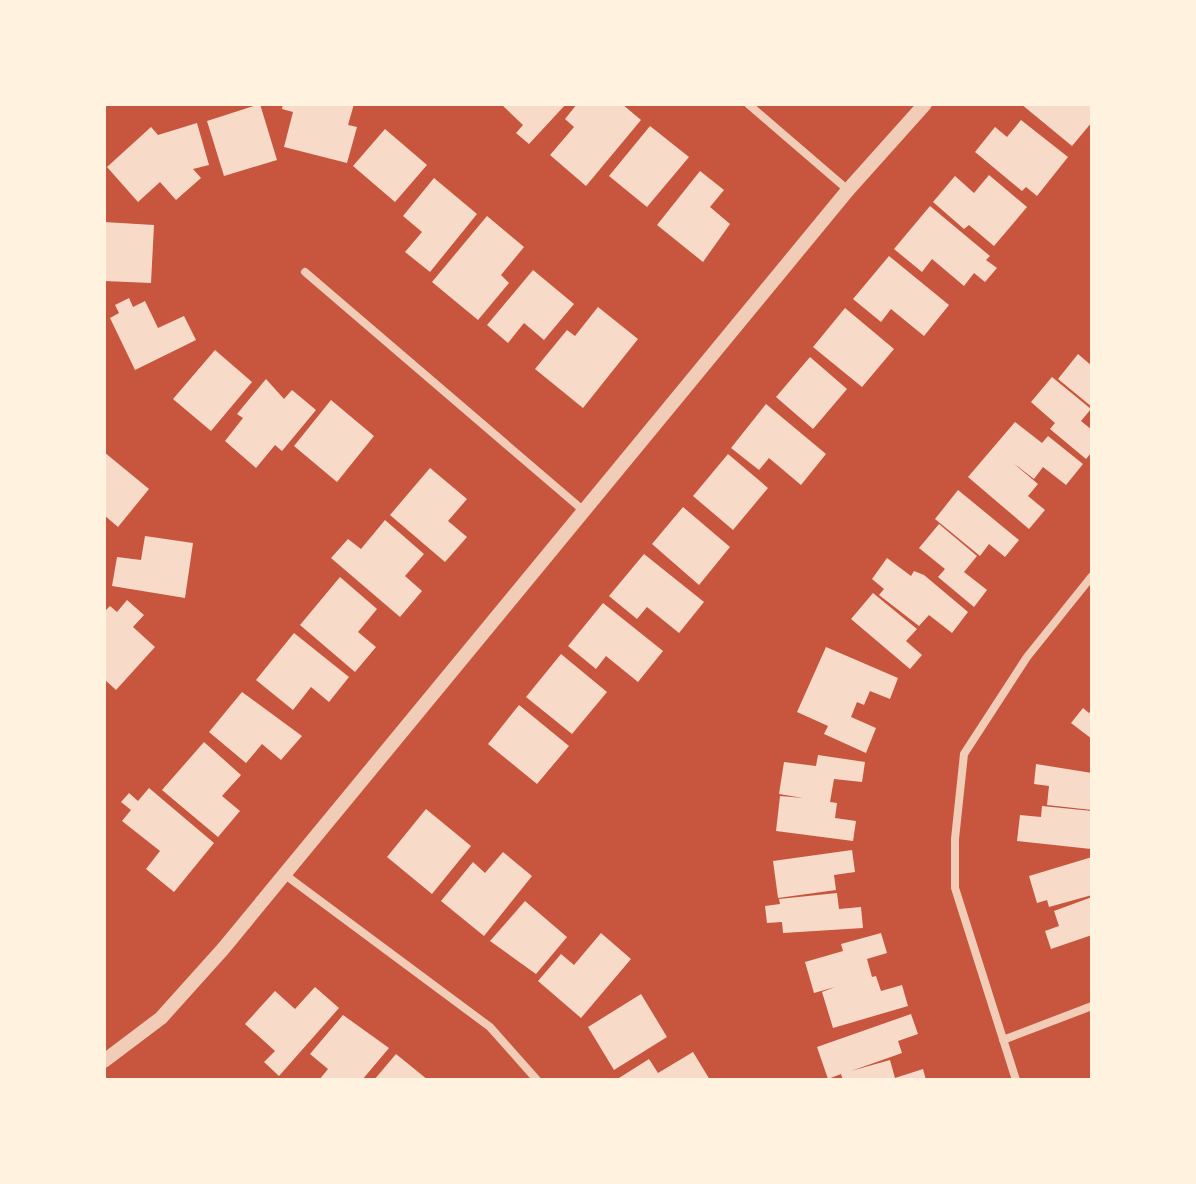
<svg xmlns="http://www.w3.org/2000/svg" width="1196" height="1184" font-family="'IBM Plex Sans',sans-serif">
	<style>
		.building { fill: #f7dbc8 }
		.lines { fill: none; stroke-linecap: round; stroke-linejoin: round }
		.minor { stroke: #f1ccb7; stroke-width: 8 }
		.tertiary { stroke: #f1ccb7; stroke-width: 14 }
	</style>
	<rect width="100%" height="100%" fill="#c8553d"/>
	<path class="building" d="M260 104 277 160 224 176 207 121Z
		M283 104H354L348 125 357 127 347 163 284 147 293 112 282 109Z
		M501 104H566L529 144 516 133 523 125Z
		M577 104H622L641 120 586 186 550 155 574 127 565 119Z
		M1021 104H1092V122L1072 146Z
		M1021 120 1068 157 1037 196 1026 187 1022 191 975 152 995 127 1007 137Z
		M197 123 209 165 193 169 201 178 176 200 160 182 138 202 107 167 151 127 158 135Z
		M650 126 689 157 647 207 609 176Z
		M385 129 427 165 395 202 353 166Z
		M700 171 724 190 710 207 730 224 703 262 657 225Z
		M989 175 1027 207 994 246 969 225 964 229 933 202 955 176 974 193Z
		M434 178 477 214 430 272 405 252 422 232 403 216Z
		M930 206 990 256 986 260 997 268 985 282 974 273 964 286 932 259 922 272 894 249Z
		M487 216 524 247 501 275 509 283 478 320 432 282Z
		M104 222 154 225 151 283 104 281Z
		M889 256 949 305 924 336 891 309 881 322 853 299Z
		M533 270 574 304 544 340 524 323 508 343 487 325Z
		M129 298 133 307 145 301 158 328 184 316 196 340 135 370 110 318 119 313 115 305Z
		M598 307 638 339 583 408 535 369 567 330 575 336Z
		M845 308 894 349 862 387 813 347Z
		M215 350 252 382 211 431 173 399Z
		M1078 354 1092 366V407L1058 379Z
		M810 357 847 389 813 429 776 397Z
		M1052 377 1091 409 1081 421 1092 430V452L1086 459 1050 429 1055 423 1031 402Z
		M266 379 284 399 292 390 316 410 282 451 275 445 256 468 225 441 243 418 237 414Z
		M331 400 374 436 337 482 294 446Z
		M766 404 826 454 801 485 769 458 759 470 731 448Z
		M1015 422 1042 443 1048 436 1083 464 1066 485 1043 467 1034 479 1012 462 1038 484 1028 496 1045 510 1029 529 968 477Z
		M104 452 149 489 118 527 104 515Z
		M728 454 768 488 733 530 693 496Z
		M430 468 467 499 448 521 467 537 445 562 390 515Z
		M958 490 1019 540 1005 557 989 544 980 556 935 519Z
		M683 507 730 547 699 585 652 544Z
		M385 520 424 554 405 576 422 591 400 617 331 558 348 539 361 549Z
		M939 524 977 556 964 572 987 590 974 607 938 577 945 569 919 548Z
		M145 536 193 543 185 598 112 586 117 557 141 560Z
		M644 554 704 602 679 633 647 607 637 619 609 596Z
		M887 558 911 576 914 571 924 575 968 612 952 633 929 615 919 626 879 595 884 589 872 579Z
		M340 577 377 609 358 632 376 647 355 672 300 625Z
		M873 593 917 629 906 641 922 655 910 669 851 619Z
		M127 600 144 615 133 627 155 647 116 690 104 679V612L110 606 117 612Z
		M603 603 663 651 638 682 606 656 596 669 568 646Z
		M294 633 349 677 329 702 311 687 293 710 256 680Z
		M826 647 898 678 890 699 870 691 864 705 857 702 851 717 876 728 866 753 824 734 828 726 797 712Z
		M561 654 607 692 572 734 526 697Z
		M242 692 302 736 281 760 262 744 246 763 209 732Z
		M519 705 569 746 537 784 488 744Z
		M1083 708 1089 713 1092 710V739L1071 723Z
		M204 742 241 775 222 796 240 811 218 837 162 790Z
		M818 755 865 762 862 782 834 779 830 802 837 803 835 818 856 821 853 841 776 831 780 796 803 798 779 794 784 762 816 766Z
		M1036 764 1092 773V810L1047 805 1049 786 1034 784Z
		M149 788 214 843 174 892 146 869 160 851 122 821 131 810 121 802 129 793 138 801Z
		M1042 806 1092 811 1091 849 1017 841 1020 815 1041 817Z
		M426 809 471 846 432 894 387 857Z
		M852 850 855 872 834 875 836 890 778 898 773 861Z
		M503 852 532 876 484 936 441 901 473 862 485 873Z
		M1092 857V895L1049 907 1047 900 1037 903 1029 876Z
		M837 893 839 909 861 907 863 928 783 933 782 922 767 923 765 906 780 904 779 899Z
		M1092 897V935L1051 949 1045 931 1059 926 1054 911Z
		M525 901 567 937 536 974 490 941Z
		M601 933 631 959 581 1018 538 981 561 954 574 965Z
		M881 933 887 953 867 959 872 977 876 976 881 991 902 985 908 1006 833 1028 822 992 835 987 814 993 805 962 843 951 841 944Z
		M315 987 339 1008 279 1076 264 1062 275 1051 245 1024 275 991 295 1009Z
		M641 994 667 1037 614 1070 588 1027Z
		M911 1014 918 1034 898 1041 902 1053 851 1071 890 1060 895 1078 923 1069 926 1080H843L841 1074 828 1079 817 1047Z
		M343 1015 389 1048 362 1080H319L328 1069 310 1054Z
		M693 1052 710 1080 619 1078 649 1059 658 1073Z
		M396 1054 428 1080H374Z"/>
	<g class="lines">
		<path class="minor" d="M748 104 848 190
			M305 272 584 511
			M284 874 490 1027 537 1080
			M1003 1040 1092 1006
			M1016 1080 955 888V839L964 754 1027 657 1092 576"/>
		<path class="tertiary" d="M104 1061 161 1018 223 949 848 190 925 104"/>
	</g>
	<rect width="1196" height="1184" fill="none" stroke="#fff3e0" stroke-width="212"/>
</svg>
